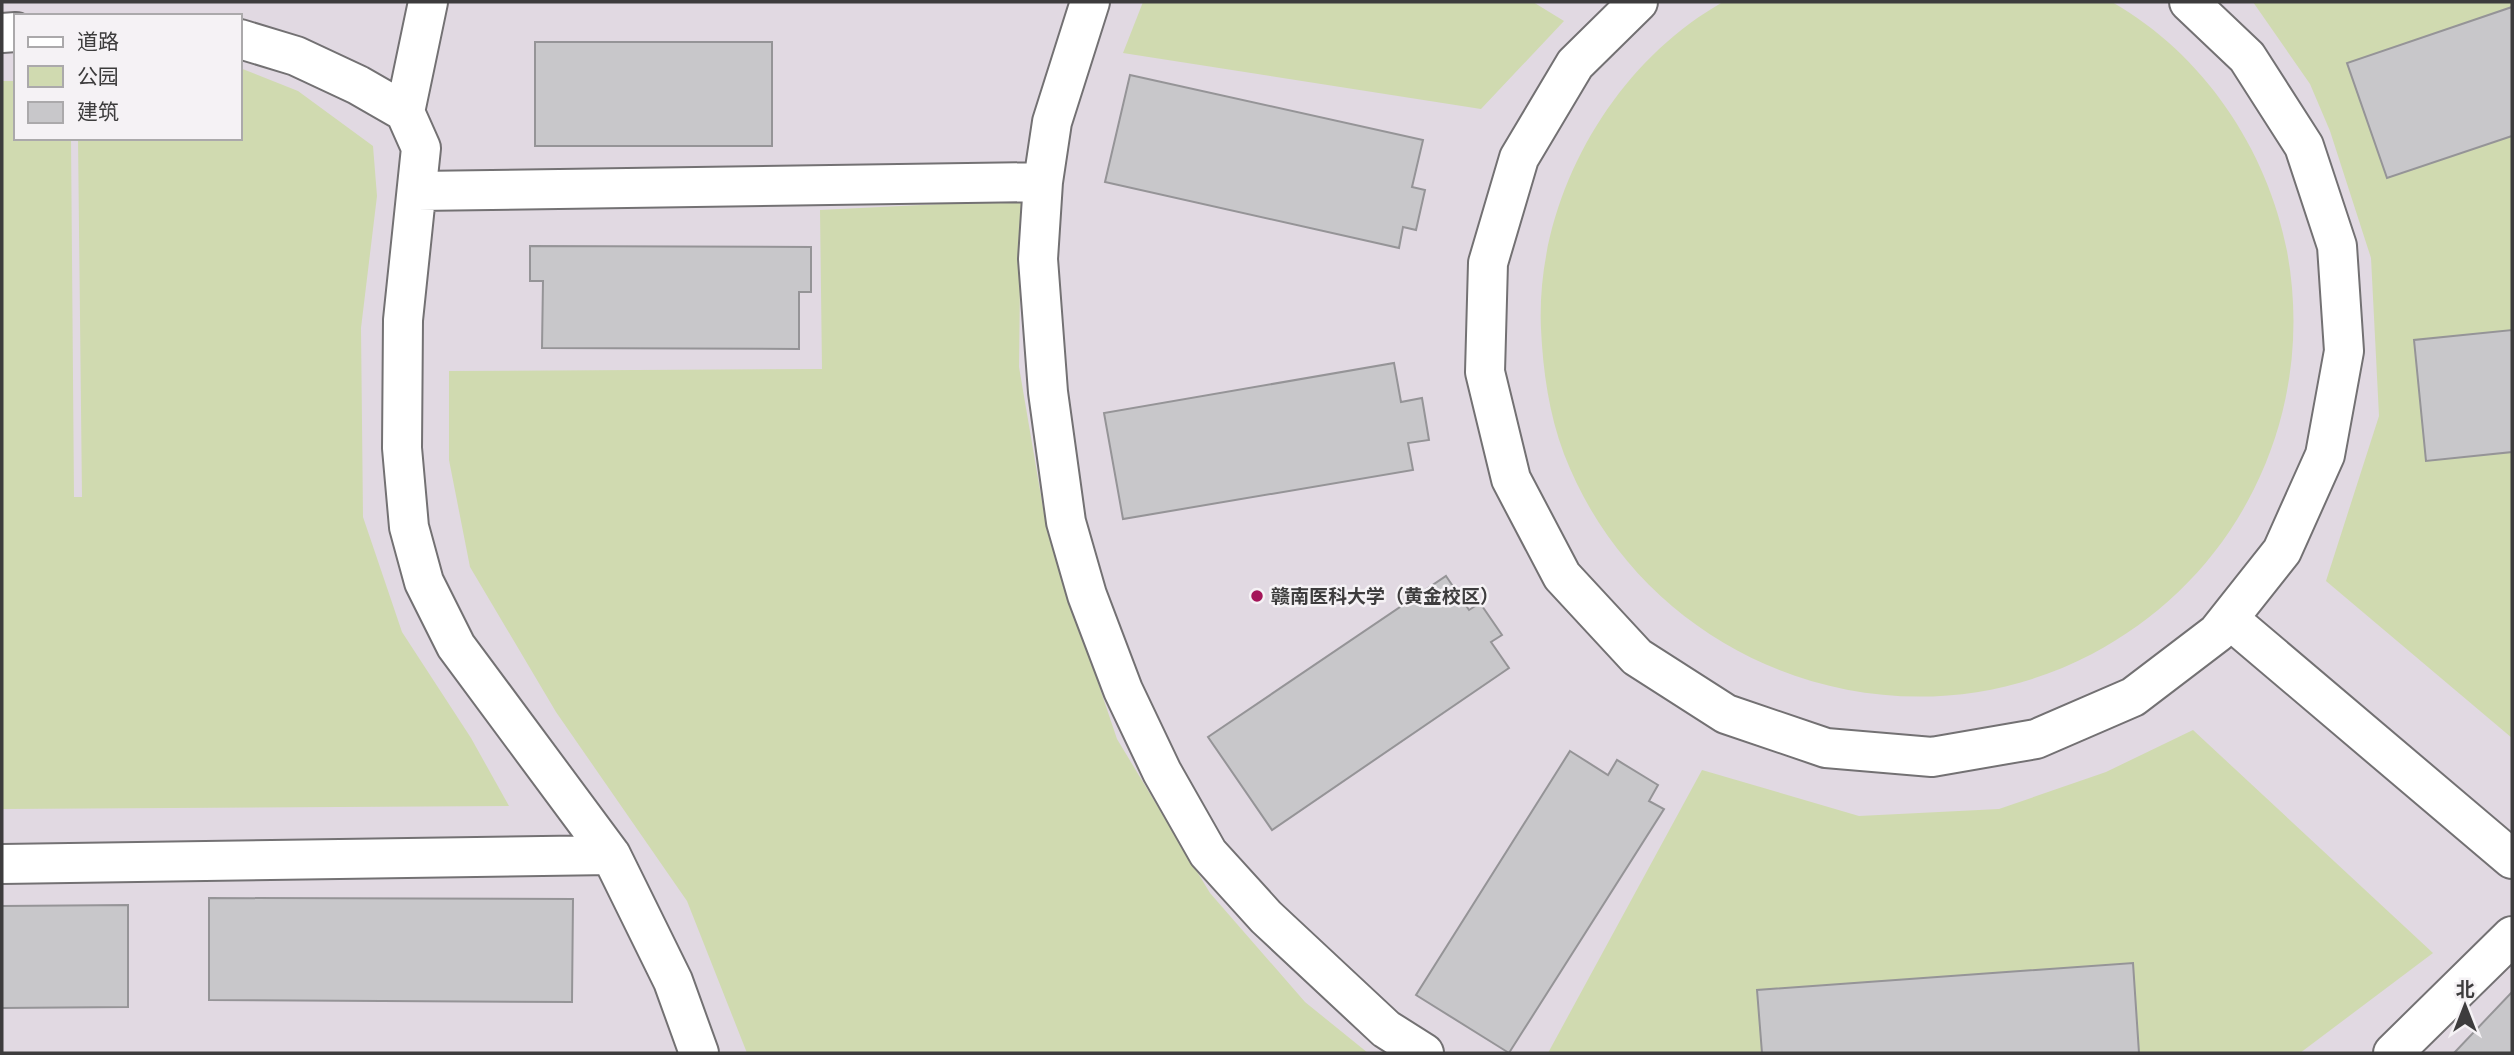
<svg xmlns="http://www.w3.org/2000/svg" width="2514" height="1055" font-family="Rubik,'Noto Sans SC',sans-serif">
	<style>
		.built { fill: #e1d9e2; fill-rule: evenodd }
		.green { fill: #d0dab0 }
		.building { fill: #c8c7ca; stroke: #959497; stroke-width: 2 }
		.lines { fill: none; stroke-linecap: round; stroke-linejoin: round }
		.street-casing { stroke: #737173; stroke-width: 42 }
		.street { stroke: #fff; stroke-width: 38 }
		.poi-dot { fill: #a41559; stroke: #f5f2f5; stroke-width: 2.5 }
		.labels { text-anchor: middle; stroke-width: 5; stroke-linejoin: round; paint-order: stroke }
		.poi-label { font-size: 19px; font-weight: bold; fill: #3d3c3d; stroke: #f5f2f5; text-anchor: start }
	</style>
	<rect width="100%" height="100%" fill="#e8e5e8"/>
	<path class="built" d="M2 2H2512V1053H2ZM16 16H240V138H16Z"/>
	<path class="green" d="M1143 2H1533L1564 21 1481 109 1123 53Z
		M1723 2H2112C2203 54 2267 148 2287 251 2302 332 2291 415 2254 489 2219 560 2162 617 2092 654 1893 758 1645 664 1564 454 1549 414 1543 371 1541 329 1535 200 1611 65 1723 2Z
		M2253 2H2512V738L2326 581 2379 416 2371 258 2330 131 2310 84Z
		M240 68 298 91 373 146 377 196 361 328 363 517 402 632 471 738 509 806 2 809V81H16V138H71L74 497H82L78 138H240Z
		M1021 200 1019 367 1047 531 1117 739 1210 893 1305 1002 1368 1053H747L687 901 556 712 470 567 449 460V371L822 369 820 210Z
		M2193 730 2433 953 2300 1053H1548L1702 770 1859 816 1999 809 2106 772Z"/>
	<path class="building" d="M2512 7V136L2387 178 2347 63Z
		M535 42H772V146H535Z
		M1130 75 1423 140 1412 187 1425 190 1416 230 1403 227 1399 248 1105 182Z
		M530 246 811 247V292H799V349L542 348 543 281H530Z
		M2512 330V452L2426 461 2414 340Z
		M1394 363 1401 402 1422 398 1429 440 1408 443 1413 470 1123 519 1104 413Z
		M1446 576 1469 610 1480 603 1502 635 1491 642 1509 668 1272 830 1208 737Z
		M1570 751 1608 775 1617 760 1658 785 1649 801 1664 809 1509 1053 1416 995Z
		M209 898 573 899 572 1002 209 1000Z
		M128 905V1007L2 1008V906Z
		M2133 963 2139 1053H1762L1757 990Z
		M2512 992V1053H2454Z"/>
	<g class="lines">
		<defs>
			<path id="street" d="M1090 2 1052 122 1043 182 1038 259 1048 392 1066 522 1087 595 1123 690 1162 772 1208 853 1266 917 1386 1029 1424 1053
				M1638 2 1575 64 1519 158 1488 263 1485 372 1511 479 1562 576 1637 657 1726 714 1826 748 1932 757 2036 739 2133 697 2217 633 2282 551 2325 455 2344 351 2337 246 2304 146 2247 57 2189 2
				M2 33 16 32
				M240 39 296 56 358 85 405 112 421 148 403 320 402 448 409 527 424 582 456 646 611 855 673 981 699 1053
				M405 112 428 2
				M418 191 1043 182
				M2229 619 2512 859
				M2 864 611 855
				M2393 1053 2512 936"/>
		</defs>
		<use href="#street" class="street-casing"/>
		<use href="#street" class="street"/>
	</g>
	<circle class="poi-dot" cx="1257" cy="596" r="7"/>
	<g class="labels">
		<g class="poi-label">
			<text x="1271" y="603">赣南医科大学（黄金校区）</text>
		</g>
	</g>
	<rect width="2514" height="1055" fill="none" stroke="#3d3c3d" stroke-width="7"/>
	<rect x="14" y="14" width="228" height="126" fill="#f5f2f5" stroke="#aba9ab" stroke-width="2"/>
	<rect x="28" y="37" width="35" height="10" fill="#ffffff" stroke="#aba9ab" stroke-width="2"/>
	<text x="77" y="49" font-size="21" fill="#3d3c3d">道路</text>
	<rect x="28" y="66" width="35" height="21" fill="#d0dab0" stroke="#aba9ab" stroke-width="2"/>
	<text x="77" y="84" font-size="21" fill="#3d3c3d">公园</text>
	<rect x="28" y="102" width="35" height="21" fill="#c8c7ca" stroke="#aba9ab" stroke-width="2"/>
	<text x="77" y="119" font-size="21" fill="#3d3c3d">建筑</text>
	<g transform="translate(2465 1006)" stroke="#f5f2f5" stroke-width="5" paint-order="stroke">
	<path d="M0-5L12 26L0 18L-12 26Z" fill="#3d3c3d"/>
	<text y="-10" font-size="19" font-weight="bold" text-anchor="middle" fill="#3d3c3d">北</text>
	</g>
</svg>
